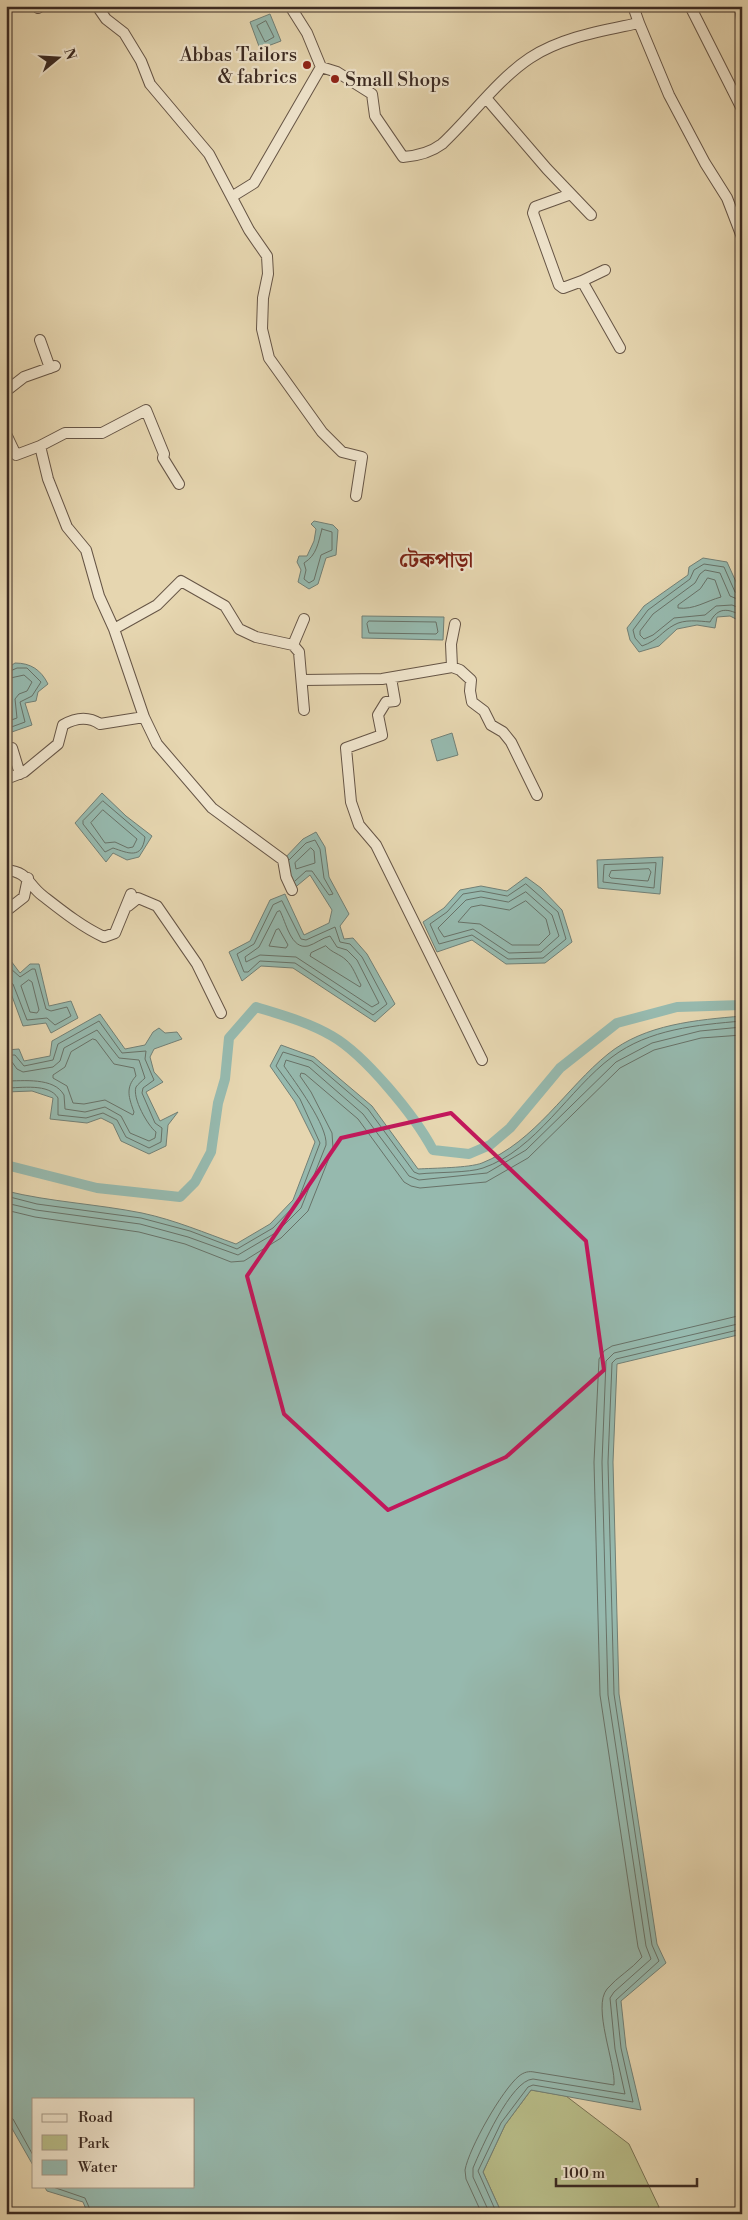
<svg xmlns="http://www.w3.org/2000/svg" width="748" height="2220" font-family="'Libre Bodoni','Noto Serif Bengali',serif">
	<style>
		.green { fill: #b8bd89; stroke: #7a7456 }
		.water { fill: #96b9ae; stroke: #728076 }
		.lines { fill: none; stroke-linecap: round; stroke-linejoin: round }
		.shore { stroke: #687268; stroke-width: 1 }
		.canal { stroke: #96b9ae; stroke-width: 10 }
		.minor-casing { stroke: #665546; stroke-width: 12 }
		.minor { stroke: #efe4cc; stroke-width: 10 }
		.marked { fill: none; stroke: #c2185b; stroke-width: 4; stroke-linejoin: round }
		.poi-dot { fill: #8f2418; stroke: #efe4cc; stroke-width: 2 }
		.labels { text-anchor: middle; stroke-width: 4.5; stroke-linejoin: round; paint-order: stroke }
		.poi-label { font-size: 19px; fill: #3b2a22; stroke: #efe4cc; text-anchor: end }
		.quarter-label { font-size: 21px; font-weight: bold; fill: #7a1f14; stroke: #efe4cc }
	</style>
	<rect width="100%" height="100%" fill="#e6d6b0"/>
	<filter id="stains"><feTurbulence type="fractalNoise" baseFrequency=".004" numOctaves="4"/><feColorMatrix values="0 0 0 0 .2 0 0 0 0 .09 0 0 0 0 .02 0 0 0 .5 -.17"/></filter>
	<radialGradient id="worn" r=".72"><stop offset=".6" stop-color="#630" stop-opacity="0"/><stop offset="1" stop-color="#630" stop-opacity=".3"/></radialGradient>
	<path class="green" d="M531 2090 566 2096 629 2144 659 2207 657 2214H502L483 2172 505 2125Z"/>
	<path class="water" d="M270 14 281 41 260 49 250 22Z
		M314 521 333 525 338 530 336 555 326 558 318 584 309 589 298 582 301 570 297 562 299 556H307L314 541 316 529 311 524Z
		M703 558 727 562 742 595V622L730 616 717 617 715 628 697 625 677 629 659 646 639 652 630 640 627 628 644 606 688 575 689 567Z
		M362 616 444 617 443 640 362 638Z
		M15 663C31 663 41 670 48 684L38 692 36 701 25 703 32 725 6 734V669Z
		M452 733 458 755 437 761 431 740Z
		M102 793 126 816 152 836 139 857 127 860 113 853 106 862 75 823Z
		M316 832 325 847 329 877 349 914 340 926 344 939 353 938 367 954 395 1004 375 1022 293 968 261 966 242 981 229 952 250 941 270 900 285 894 304 935 329 923 332 910 310 875 292 890 283 860 303 839Z
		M663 857 660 894 598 888 597 860Z
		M526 877 541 888 562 910 572 942 545 963 506 964 472 940 437 952 423 922 444 908 460 890 481 886 507 891Z
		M11 961 20 973 30 964H39L49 1006 71 1001 78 1018 51 1033 46 1023 23 1026 6 980V963Z
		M100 1014 125 1049 145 1045 153 1032 159 1028 165 1033 177 1032 182 1039 154 1049 150 1057 154 1072 163 1082 146 1092 160 1121 178 1112 168 1125 166 1146 149 1154 121 1141 113 1124 101 1118 87 1123 50 1119 53 1098 32 1091 6 1092V1050L19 1049 24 1061 50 1056 52 1041Z
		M742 1016V1334L617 1364 613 1462 619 1694 657 1944 666 1963 621 2001 626 2047 641 2110 531 2090 505 2125 483 2172 502 2214H88L83 2202 47 2191 44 2186H194V2099H34V2167L6 2118V1191C51 1202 97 1204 142 1213 175 1220 205 1233 236 1244L270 1224 293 1200 315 1142 295 1102 270 1066 281 1045 314 1057 372 1106 418 1169C434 1168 469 1168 482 1163 535 1142 566 1088 608 1054 645 1024 697 1020 742 1016Z"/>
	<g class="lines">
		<path class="shore" d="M266 21 274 37 265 42 257 26Z
			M322 529 332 532V550L321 555 314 580 309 583 304 579 306 570 304 563C317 555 318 543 322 529Z
			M708 578 715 580 721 597C706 601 694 610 678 608V605L700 589Z
			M742 595 735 592 724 567 704 564 694 570 690 579 648 610 633 630 635 638 642 646C659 640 661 632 674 625 684 619 699 621 710 622 718 607 728 608 742 616
			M742 601 730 596 720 573 705 570 700 574 695 583 653 614 640 631V635L644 639 653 635 674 618 705 615 716 606 732 605 742 609
			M369 621 436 622 438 632 436 634 369 633 367 624Z
			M6 673 17 668H27L41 682 32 696 20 702 25 722 6 729
			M6 679 24 675 32 682 27 691 19 694 15 699 17 718 6 722
			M103 801 145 837C142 860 128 853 113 848L105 852 83 824V821Z
			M103 810 137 839 133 847 128 848 115 842 105 843 91 823Z
			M311 848 314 851 315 863 296 869 295 863Z
			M289 860 306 843 315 840 320 849 324 878 333 894 329 895 312 871H306L295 881
			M656 863 654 888 603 882 604 865Z
			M649 869 651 872 648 881 611 878 609 876 611 871Z
			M526 884 558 912 566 939 543 958 508 959 472 935 439 944 430 924 447 912 463 894 481 891 507 896Z
			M526 892 552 915 559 936 541 952 509 953 473 929 444 937 438 928 466 900 481 897 508 902Z
			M282 901 301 939 306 940 335 927 340 942 350 944 362 957 387 1004 373 1015 295 963 260 961 248 972H244L237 954 254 944 273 905Z
			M526 901 546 919 550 934 539 945H512L480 924 458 922 471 907 481 905 509 910Z
			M280 911C286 922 291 950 308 946 315 944 322 938 330 936L337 947 347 950 357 960 379 1003 372 1007 296 957 260 955 246 962 245 957 259 947 277 912Z
			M279 929 288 945 286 948 269 946 276 930Z
			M326 946C332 953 340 954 346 960 353 966 356 976 361 985L360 987 310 956 311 953Z
			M6 968H10L20 977 32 969H35L46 1009 51 1011 67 1007 71 1016 55 1025 47 1018 27 1020 13 984 6 981
			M29 980 32 982 39 1010 37 1013 30 1012 21 986Z
			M93 1039 96 1040 114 1064 134 1068 136 1076C125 1088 129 1098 134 1112L133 1115 105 1100 84 1104 73 1103 67 1086 53 1078V1075L65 1067 71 1052Z
			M6 1055H15L24 1066 53 1060 58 1044 99 1021 122 1053 146 1051 145 1059 154 1080 143 1088 142 1093 155 1123 162 1128 161 1142 149 1148 126 1137 117 1120 103 1113 86 1118 58 1115V1098C49 1083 21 1088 6 1088
			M6 1061 12 1062 17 1069 23 1072 53 1067 60 1061 64 1048 97 1030 119 1058 139 1060 145 1078C142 1081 138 1084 136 1087 132 1098 148 1126 156 1132L155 1138 149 1141 130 1133 121 1116 105 1107 85 1112 65 1109 64 1095C54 1077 23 1081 6 1081
			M6 1196 37 1204 141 1218 190 1231 237 1249 273 1228 297 1203 320 1143 300 1099 276 1066 283 1052 312 1061 368 1109 414 1172 419 1174C436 1172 469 1173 483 1168 536 1150 569 1089 612 1057 649 1029 697 1025 742 1021
			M6 1203 36 1210 140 1224 188 1237 238 1255 277 1232 301 1208 326 1145C328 1126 295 1082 284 1066L286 1060 309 1067 363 1114 409 1176 419 1180 487 1173 526 1150 616 1062 652 1043 700 1031 742 1027
			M6 1210 35 1217 139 1232 185 1244 231 1262 244 1261 281 1238 308 1211 333 1148 332 1133 311 1092 300 1076 301 1073 305 1074 358 1119 404 1182 411 1186 420 1188 486 1182 528 1158 620 1068 654 1050 701 1038 742 1035
			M6 2116 13 2119 34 2157
			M50 2186 85 2198 92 2214
			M482 2214 466 2179 465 2170C469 2148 502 2090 519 2076 524 2072 529 2071 534 2072L614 2085C616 2064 592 2007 607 1989 617 1977 632 1969 642 1957L638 1947 600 1695 594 1462 599 1359 604 1351 612 1346 742 1315
			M490 2214 473 2177V2168C481 2149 511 2080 533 2079L625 2094 615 2049 610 1998 614 1992 651 1959 646 1946 608 1695 602 1462 606 1361 614 1353 742 1323
			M497 2214 478 2171 501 2123 528 2087 533 2085 633 2102 621 2048 616 2000 659 1961 652 1945 614 1694 608 1462 612 1363 616 1359 742 1329"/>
		<path class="canal" d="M6 1165 97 1188 180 1197 195 1182 211 1152 218 1103 225 1079 229 1038 256 1007C282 1015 308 1022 332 1036 365 1055 415 1116 433 1150L469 1154 490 1145 510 1128 560 1068 617 1023 677 1007 742 1005"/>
		<defs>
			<path id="minor" d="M97 6 106 19 124 33 141 61 150 84 209 154 249 230 267 256 268 274 263 298 262 329 269 358 322 432 342 452 362 457 356 496
				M290 6 307 33 321 67
				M690 6 742 109
				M740 6 742 20
				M38 8 41 6
				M639 23 669 95 705 163 727 198 742 237
				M486 98 547 169 591 215
				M571 194 535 207 533 213 559 285 563 288 582 281 620 348
				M233 196 254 183 321 67 337 72 372 94 375 116 403 157C417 156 430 153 442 144 471 117 497 80 530 58 562 37 602 31 639 23L633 6
				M582 281 605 270
				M40 340 50 368
				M6 391 24 377 55 366
				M6 434 16 455 40 446 48 479 67 527 86 550 99 596 114 629 157 605 181 581 225 606 239 629 256 637 293 645 304 619
				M40 446 65 433H102L146 410 164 454 163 458 179 484
				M293 645 299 652 304 710
				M452 667 451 644 455 624
				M391 678 395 701 386 702 378 715 382 735 346 748 351 802 359 825 376 845 482 1060
				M303 680 382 679 452 667 460 670 471 680 470 691 472 702 484 711 491 725 503 732 511 742 537 795
				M144 717 157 744 212 808 283 860 286 877 292 890
				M12 748 20 774
				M6 779 24 772 58 744 63 725C75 718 88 716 100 724L144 717 114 629
				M6 870C29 872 27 884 43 896 61 910 82 927 104 937L115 933 131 894
				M128 906 138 898 157 906 197 964 221 1013
				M6 911 24 897 28 878"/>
		</defs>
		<use href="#minor" class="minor-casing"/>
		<use href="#minor" class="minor"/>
	</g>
	<path class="marked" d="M451 1113 586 1241 604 1370 506 1457 388 1510 284 1414 247 1276 341 1138Z"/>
	<g class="poi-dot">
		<circle cx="307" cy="65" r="5"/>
		<circle cx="335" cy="79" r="5"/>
	</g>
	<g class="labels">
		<g class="poi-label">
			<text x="297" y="61">Abbas Tailors<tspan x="297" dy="22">&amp; fabrics</tspan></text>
			<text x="345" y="86" text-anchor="start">Small Shops</text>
		</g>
		<g class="quarter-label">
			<text x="436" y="567">টেকপাড়া</text>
		</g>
	</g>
	<rect width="748" height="2220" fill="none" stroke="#e6d6b0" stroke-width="25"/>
	<rect x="8" y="8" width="733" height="2205" fill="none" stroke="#3b2a22" stroke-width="2.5"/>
	<rect x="12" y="12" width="723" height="2195" fill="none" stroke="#3b2a22"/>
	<rect x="32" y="2098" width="162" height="90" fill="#efe4cc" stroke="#a79a88"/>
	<rect x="42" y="2114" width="25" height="8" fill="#efe4cc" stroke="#a79a88"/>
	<text x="78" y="2122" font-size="15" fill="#3b2a22">Road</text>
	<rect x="42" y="2135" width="25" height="15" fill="#b8bd89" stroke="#a79a88"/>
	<text x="78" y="2148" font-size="15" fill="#3b2a22">Park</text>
	<rect x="42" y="2160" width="25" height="15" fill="#96b9ae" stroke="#a79a88"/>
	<text x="78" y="2172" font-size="15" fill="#3b2a22">Water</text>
	<g transform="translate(58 58) rotate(72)" stroke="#efe4cc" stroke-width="4" paint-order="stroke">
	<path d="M0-4L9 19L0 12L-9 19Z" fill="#3b2a22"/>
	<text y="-8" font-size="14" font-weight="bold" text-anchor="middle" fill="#3b2a22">N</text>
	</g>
	<path d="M556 2178v8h141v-8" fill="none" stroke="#3b2a22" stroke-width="2.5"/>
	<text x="563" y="2178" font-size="15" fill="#3b2a22" stroke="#efe4cc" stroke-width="4" paint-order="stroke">100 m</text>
	<rect width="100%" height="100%" filter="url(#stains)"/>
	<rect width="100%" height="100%" fill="url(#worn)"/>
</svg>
